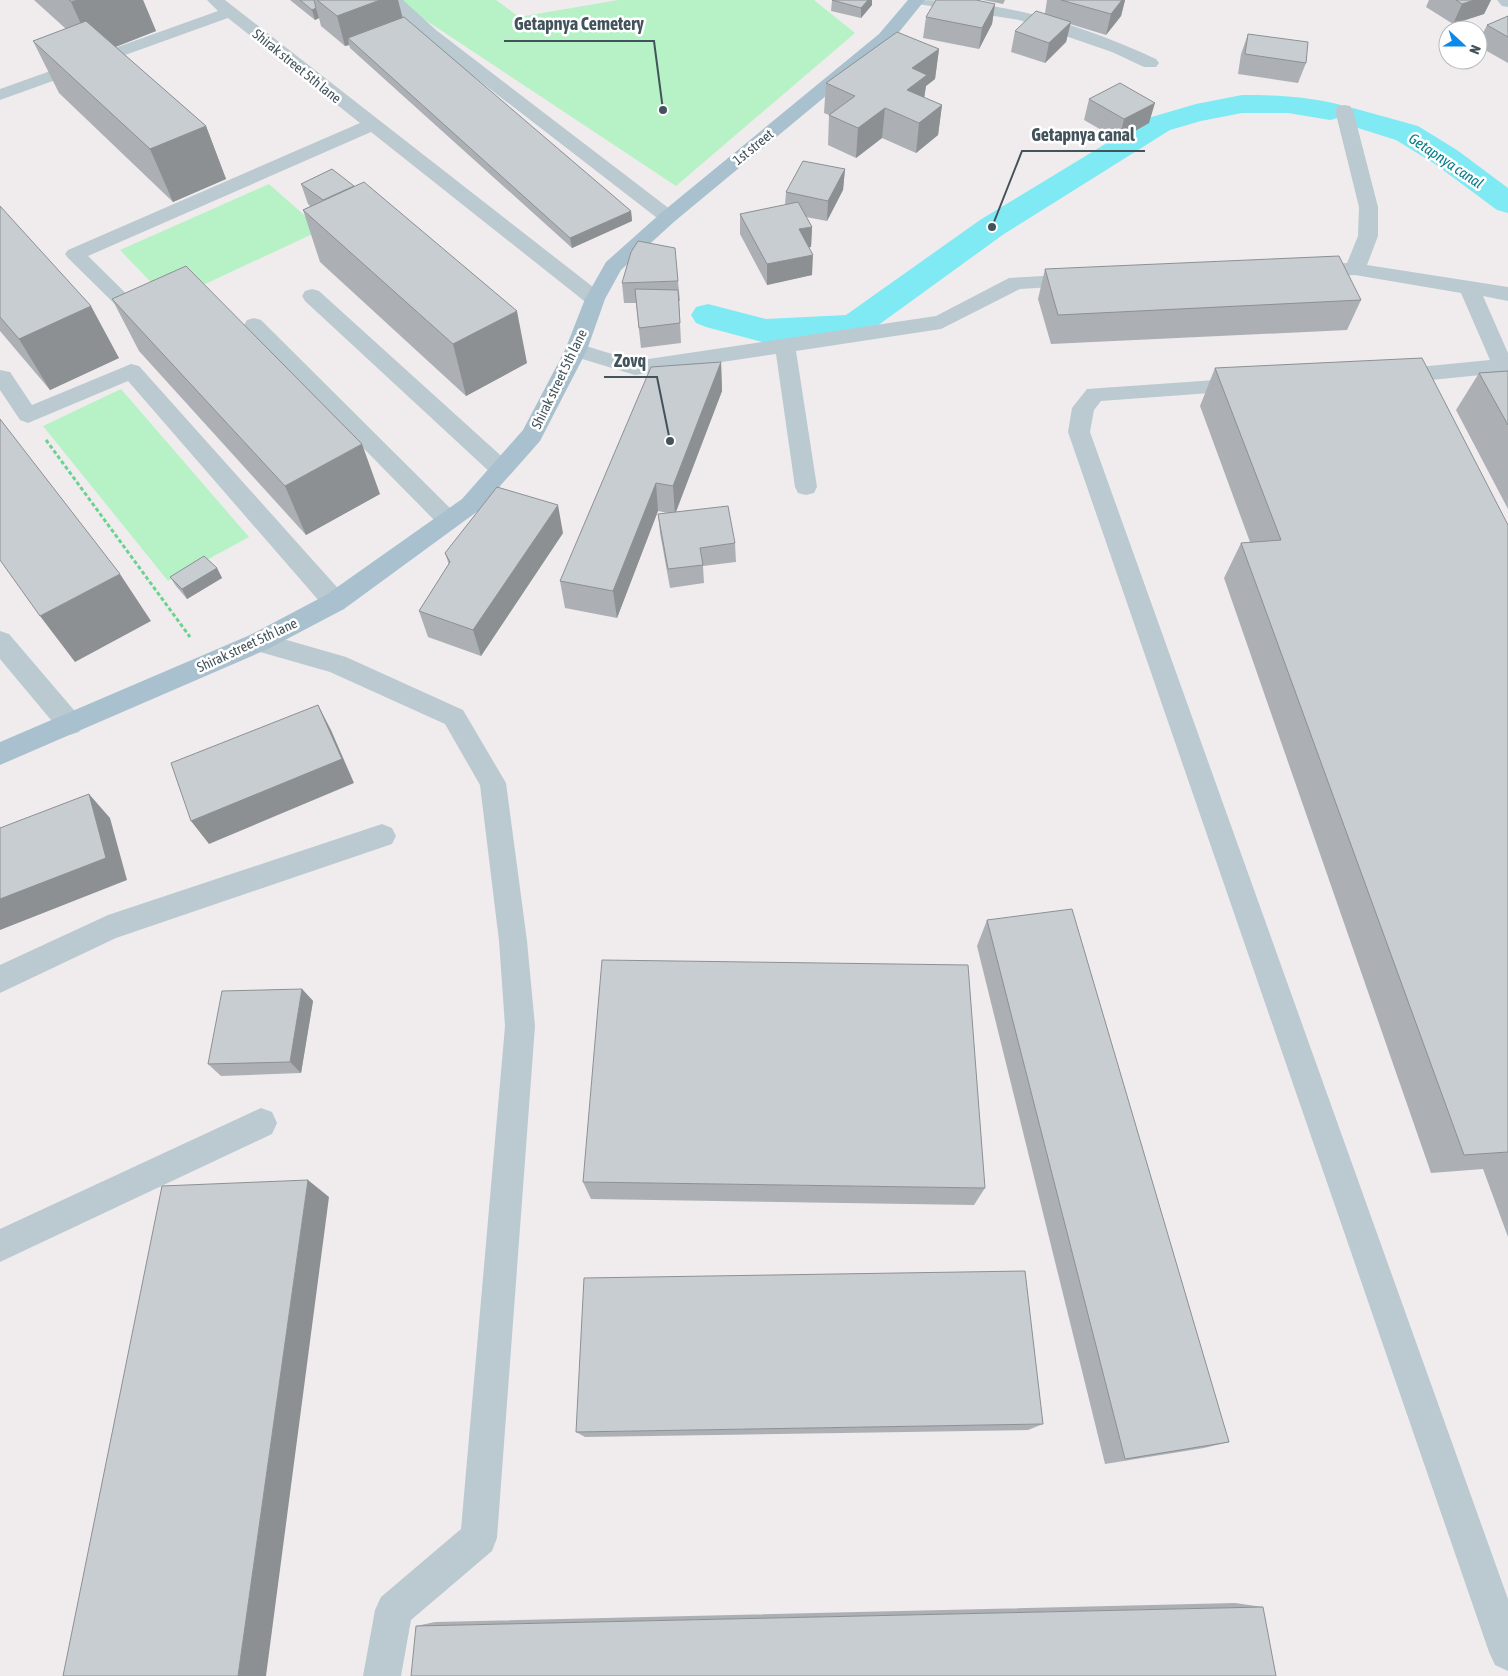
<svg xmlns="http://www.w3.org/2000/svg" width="1508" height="1676" font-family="'Asap Condensed',sans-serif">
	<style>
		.green { fill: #b6f2c5 }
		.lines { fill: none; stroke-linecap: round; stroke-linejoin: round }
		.canal { fill: #7feaf3; fill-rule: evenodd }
		.path { stroke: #6bd392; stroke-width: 3; stroke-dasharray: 4 2.5; stroke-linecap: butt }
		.minor { fill: #bbcad0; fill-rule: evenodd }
		.major { fill: #a9c1ce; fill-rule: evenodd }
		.wall { fill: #acb0b5 }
		.shaded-wall { fill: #8c9093 }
		.building { fill: #c8cdd2; stroke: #8c9093 }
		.labels { text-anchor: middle; stroke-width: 5; stroke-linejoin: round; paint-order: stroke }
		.far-street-label { font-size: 14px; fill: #43535b; stroke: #fff }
		.far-water-label { font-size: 15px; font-style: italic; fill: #047e8a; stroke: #fff }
		.leader { fill: none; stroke: #43535b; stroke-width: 2 }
		.callout-dot { fill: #43535b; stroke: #fff; stroke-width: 2 }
		.callout-label { font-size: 18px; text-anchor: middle; font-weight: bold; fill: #43535b; stroke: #fff; stroke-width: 5; stroke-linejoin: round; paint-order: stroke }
	</style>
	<rect width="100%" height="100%" fill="#f0eced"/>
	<path class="green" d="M395 0H496L519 17 618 0H814L855 33 676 186Z
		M269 184 321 230 169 301 120 250Z
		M121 389 249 537 168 581 43 426Z"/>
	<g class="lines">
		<path class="canal" d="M1242 95C1276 95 1308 96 1341 105L1344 110 1353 108 1418 126 1457 150 1508 188V213L1497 210 1435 164 1396 140 1342 123 1338 118 1330 120 1288 113H1242L1201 121 1170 130 1004 234 866 334 854 337 766 343 706 327 696 323 691 315 696 307 708 304 766 319 846 315 980 220 1148 118 1196 104Z"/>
		<path class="path" d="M46 440 190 637"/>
		<path class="minor" d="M207 0H225L602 294 605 299 602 304 595 306 588 304 371 132 88 256 148 315 145 320 138 322 131 320 68 258 65 254 68 250 360 123 228 18 0 100V89L218 11Z
			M385 0H403L436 30 675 213 678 217 675 221H661L424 38Z
			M916 0C1003 0 1077 23 1156 59L1159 63 1156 67H1144L1112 52 1019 20 924 5 918 4Z
			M1497 0H1508V7L1502 6Z
			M1344 105 1350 106 1353 110 1378 207V236L1367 265 1508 287V301L1483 296 1508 353V375L1501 373 1411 382 1409 386 1401 388 1393 386 1387 376 1390 371 1398 369 1490 360 1461 293 1355 275 1309 277 1302 276 1299 271 1302 266 1347 263 1358 236 1359 207 1335 110 1338 106Z
			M1079 274 1086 275 1089 280 1086 285 1020 289 941 329 796 351 817 487 814 493 806 495 798 493 795 487 776 354 635 375 569 355 565 350 569 345 576 343 635 361 936 316 1009 278Z
			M312 289 319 291 509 463 512 469 509 475 501 477 493 475 305 301 302 296 305 291Z
			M254 318 261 320 456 514 460 520 456 526 448 529 440 526 247 330 244 325 247 320Z
			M131 364 139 366 344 595 347 602 344 609 335 611 326 609 128 381 28 423 20 420 0 390V370L10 372 32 405Z
			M1244 378 1252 380 1255 385 1252 390 1101 401 1094 410 1090 432 1508 1599V1671L1495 1665 1489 1652 1068 432 1072 408 1087 389Z
			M0 631 9 634 79 716 83 724 79 732 70 735 61 732 0 659Z
			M259 632 346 657 463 710 506 783 527 941 535 1026 497 1538 492 1551 411 1620 401 1676H363L375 1610 381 1597 461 1529 505 1026 499 941 480 785 445 724 330 672 250 649 247 642 250 635Z
			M382 824 392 828 396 836 392 844 116 938 0 993V965L108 915Z
			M261 1108 272 1112 277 1123 272 1134 0 1262V1229Z"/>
		<path class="major" d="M908 0H925L891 42 675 221 621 270 605 299 587 350 540 441 478 511 344 609 268 649 0 765V742L250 635 326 595 462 499 523 430 565 350 585 299 606 262 661 213 879 34Z"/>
	</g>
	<path class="wall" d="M34 0H143L156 31 115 47 206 126 226 179 173 202 59 93 33 41 66 29Z
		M290 0H398L403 18 631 211 632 221 572 248 350 48 349 45 345 46 321 26 319 18 315 20Z
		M832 0H872V5L861 18 831 11Z
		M983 0H1005L1003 4Z
		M1047 0H1125L1121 16 1106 35 1070 24 1066 42 1045 63 1011 52 1015 31 1045 13Z
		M1429 0H1491L1484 14 1453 24 1426 7Z
		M995 4 992 24 979 49 923 38 926 17Z
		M1508 16V63L1478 46V43L1487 25Z
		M1248 34 1306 63 1298 83 1238 74 1241 54Z
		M939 49 935 79 926 86 924 98 942 105 938 135 916 153 882 138 856 158 828 145 829 115 824 113 826 83Z
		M1089 99 1149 123 1119 140 1084 120Z
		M332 169 527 363 466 396 320 262 303 210 310 206 308 204 301 184Z
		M845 169 843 190 827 221 806 217 812 227 811 247H809L812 275 767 285 740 234V214L785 205 786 192Z
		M0 206 119 358 50 390 0 331Z
		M1045 269 1361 300 1347 330 1051 344 1038 299Z
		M678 281 680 301H679L681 343 641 348 636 303H624L622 283Z
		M112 299 380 494 306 535 139 351Z
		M721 362 722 391 676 512 735 543 736 562 703 566 704 583 670 588 660 533 658 514 668 513 658 511 617 618 565 608 560 581Z
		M1215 368 1508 525V1237L1483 1169 1431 1173 1224 578 1241 543 1250 542 1200 406Z
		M1508 371V509L1456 410 1479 373Z
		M563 533 481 656 428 637 419 611 449 565 445 553Z
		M217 568 222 578 187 599 176 586 170 577Z
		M987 920 1229 1442 1204 1448 1105 1464 977 946Z
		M302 989 313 1001 301 1073 221 1076 208 1064Z
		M583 1182 985 1188 974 1205 591 1199Z
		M1043 1424 1028 1430 585 1437 576 1432Z
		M1235 1603 1263 1607 416 1626 435 1622Z"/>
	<path class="shaded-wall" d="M78 0H143L156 31 95 55 71 2Z
		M380 0H398L404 24 348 38 349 45 345 46 337 16Z
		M868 0H872V5L861 18V8Z
		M1122 0H1125L1121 16 1106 35 1111 14Z
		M1474 0H1491L1484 14 1453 24 1462 4Z
		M995 4 992 24 979 49 982 28Z
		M316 8 319 18 315 20 312 10Z
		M1071 22 1066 42 1045 63 1049 43Z
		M939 49 935 79 926 86 923 105 907 90 912 68Z
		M1155 103 1149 123 1119 140 1124 119Z
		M942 105 938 135 916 153 919 123Z
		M885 108 882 138 856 158 858 128Z
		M206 126 226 179 173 202 150 149Z
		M845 169 843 190 827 221 828 201Z
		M631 211 632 221 572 248 570 238Z
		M812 227 811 247 798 250 799 229Z
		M813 255 812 275 767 285V264Z
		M91 306 119 358 50 390 19 339Z
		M517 311 527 363 466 396 453 344Z
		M721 362 722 391 675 514 673 486Z
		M362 444 380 494 306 535 285 486Z
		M656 483 658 511 617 618 613 591Z
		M558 505 563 533 481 656 473 630Z
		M217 568 222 578 187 599 182 589Z
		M120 574 151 621 75 662 40 616Z
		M318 705 331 730 354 783 209 844 191 821Z
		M89 794 110 818 127 880 0 930V899Z
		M302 989 313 1001 301 1073 290 1062Z
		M308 1180 329 1197 266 1676H238Z"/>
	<path class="building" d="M69 0H78L71 2Z
		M300 0H314L316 8 312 10Z
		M317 0H380L337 16Z
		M832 0H868L861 8Z
		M936 0H976L995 4 982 28 926 17Z
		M1061 0H1122L1111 14Z
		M1456 0H1474L1462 4Z
		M1036 11 1071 22 1049 43 1015 31Z
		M1508 16V37L1487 25Z
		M404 17 631 211 570 238 348 38Z
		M86 21 206 126 150 149 33 41Z
		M897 32 939 49 912 68 927 75 907 90 942 105 919 123 885 108 858 128 829 115 855 96 826 83Z
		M1248 34 1308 42 1306 63 1245 54Z
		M1120 83 1155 103 1124 119 1089 99Z
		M803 161 845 169 828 201 786 192Z
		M332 169 354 186 323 200 301 184Z
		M364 182 517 311 453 344 303 210Z
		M798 202 812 227 799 229 813 255 767 264 740 214Z
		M0 206 91 306 19 339 0 317Z
		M638 241 675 248 678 281 622 283 631 252Z
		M1339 256 1361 300 1058 315 1045 269Z
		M186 266 362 444 285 486 112 299Z
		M635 289 678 290 680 323 639 328Z
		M1422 358 1508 525V1152L1464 1155 1241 543 1281 540 1215 368Z
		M721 362 673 486 656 483 613 591 560 581 651 367Z
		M1508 371V425L1479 373Z
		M0 419 120 574 40 616 0 560Z
		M497 487 558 505 473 630 419 611 450 562 445 553Z
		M728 506 735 543 700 548 703 565 668 569 658 514Z
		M204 556 217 568 182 589 170 577Z
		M318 705 342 759 191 821 171 763Z
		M89 794 106 858 0 899V828Z
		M1072 909 1229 1442 1125 1459 987 920Z
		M602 960 968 965 985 1188 583 1182Z
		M302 989 290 1062 208 1064 222 991Z
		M308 1180 238 1676H63L162 1186Z
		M1025 1271 1043 1424 576 1432 584 1278Z
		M1263 1607 1276 1676H411L416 1626Z"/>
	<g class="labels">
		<g class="far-street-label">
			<text transform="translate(297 66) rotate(39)" y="5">Shirak street 5th lane</text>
			<text transform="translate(753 147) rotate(-39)" y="5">1st street</text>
			<text transform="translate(559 379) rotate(-64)" y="5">Shirak street 5th lane</text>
			<text transform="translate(247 645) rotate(-25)" y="5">Shirak street 5th lane</text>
		</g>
		<g class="far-water-label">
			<text transform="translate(1446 161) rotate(34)" y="5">Getapnya canal</text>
		</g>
	</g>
	<path class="leader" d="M663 110L654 41H504M992 227L1022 151H1145M670 441L657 377H604"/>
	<g class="callout-dot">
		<circle cx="663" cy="110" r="5"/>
		<circle cx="992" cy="227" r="5"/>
		<circle cx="670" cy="441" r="5"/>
	</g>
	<g class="callout-label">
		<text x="579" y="30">Getapnya Cemetery</text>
		<text x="1083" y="141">Getapnya canal</text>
		<text x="630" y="367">Zovq</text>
	</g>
	<g transform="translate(1463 45) rotate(111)"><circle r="24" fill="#ffffff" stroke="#b4babd"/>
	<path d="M0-4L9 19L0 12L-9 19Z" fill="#0a89ec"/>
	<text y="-8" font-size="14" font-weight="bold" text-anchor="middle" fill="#43535b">N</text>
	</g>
</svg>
